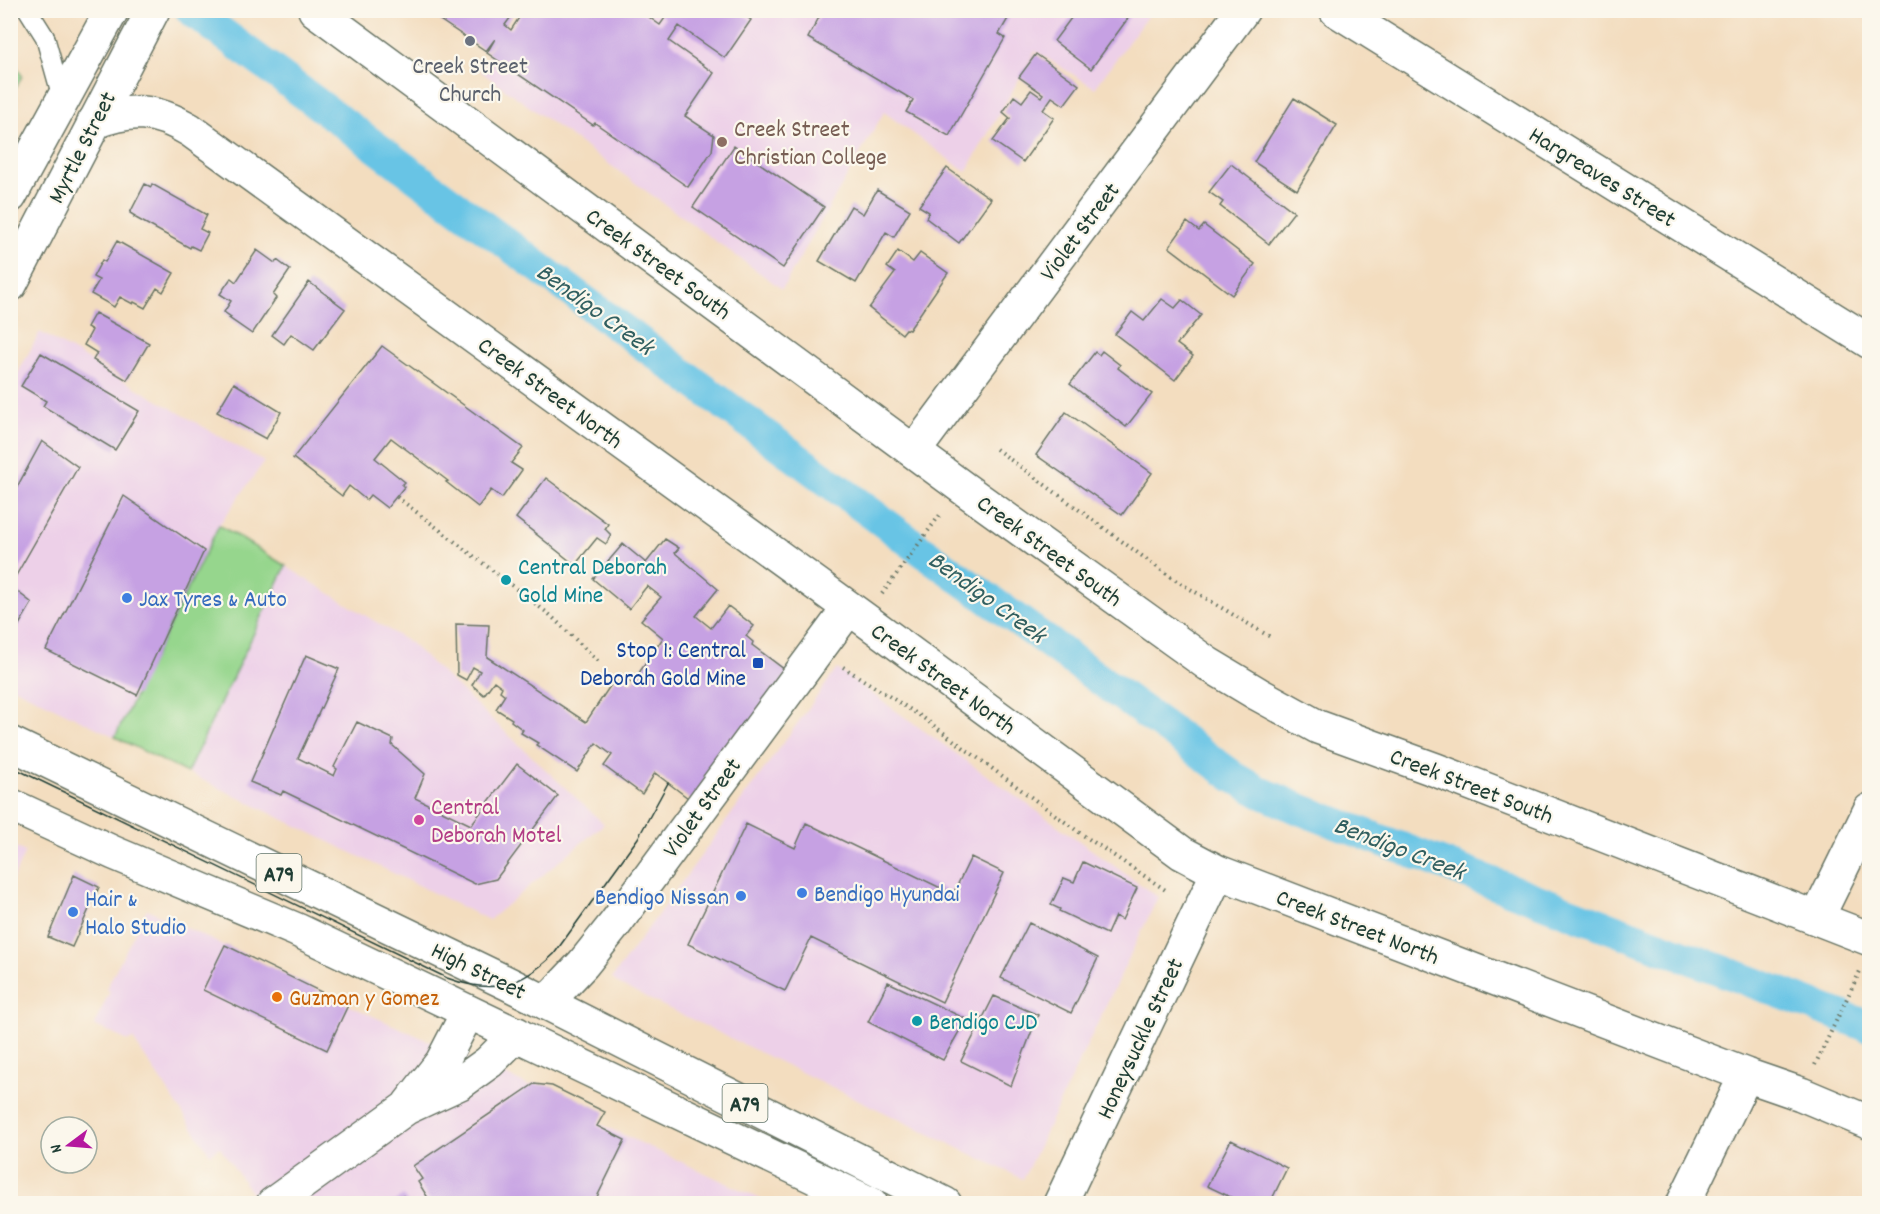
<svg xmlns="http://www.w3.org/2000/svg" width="1880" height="1214" font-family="Dekko,sans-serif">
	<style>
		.built { fill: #edd0e8 }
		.green { fill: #96d68d; stroke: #5a8a60; stroke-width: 1.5 }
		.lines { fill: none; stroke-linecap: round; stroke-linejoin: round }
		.canal { stroke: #67c4e5; stroke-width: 32 }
		.building { fill: #c6a1e3 }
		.lane-casing { stroke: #697565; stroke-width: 21 }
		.street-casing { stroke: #697565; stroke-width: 36 }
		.secondary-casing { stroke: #697565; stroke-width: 36 }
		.highway-casing { stroke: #697565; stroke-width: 36 }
		.path { stroke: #697565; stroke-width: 4; stroke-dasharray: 1.5 4.5; stroke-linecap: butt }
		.lane { stroke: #fff; stroke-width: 18 }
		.street { stroke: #fff; stroke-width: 33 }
		.secondary { stroke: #fff; stroke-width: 33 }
		.highway { stroke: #fff; stroke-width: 33 }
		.tram { stroke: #1f3d34; stroke-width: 1.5 }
		.worship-dot { fill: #6b7280; stroke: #fbf7ec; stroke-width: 2 }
		.education-dot { fill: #8d6e63; stroke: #fbf7ec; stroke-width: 2 }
		.culture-dot { fill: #0f9aa8; stroke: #fbf7ec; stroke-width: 2 }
		.shop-dot { fill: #3f7fe0; stroke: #fbf7ec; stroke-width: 2 }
		.transit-dot { fill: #1a4fb4; stroke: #fbf7ec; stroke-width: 2 }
		.hotel-dot { fill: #d1479c; stroke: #fbf7ec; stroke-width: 2 }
		.food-dot { fill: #e8710a; stroke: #fbf7ec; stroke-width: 2 }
		.labels { text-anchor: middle; stroke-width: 4.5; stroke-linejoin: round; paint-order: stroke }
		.shield { fill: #fbf7ec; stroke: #61756b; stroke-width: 1.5 }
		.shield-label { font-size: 22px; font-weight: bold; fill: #1f3d34 }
		.worship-label { font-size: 24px; fill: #5b616d; stroke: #fbf7ec }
		.education-label { font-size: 24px; fill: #785e54; stroke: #fbf7ec; text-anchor: start }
		.street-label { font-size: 24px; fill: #1f3d34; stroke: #fbf7ec }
		.culture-label { font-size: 24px; fill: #0d838f; stroke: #fbf7ec; text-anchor: start }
		.shop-label { font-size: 24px; fill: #366cbe; stroke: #fbf7ec; text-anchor: start }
		.transit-label { font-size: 24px; fill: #164399; stroke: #fbf7ec; text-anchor: end }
		.hotel-label { font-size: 24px; fill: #b23c85; stroke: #fbf7ec; text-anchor: start }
		.food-label { font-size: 24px; fill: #c56008; stroke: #fbf7ec; text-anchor: start }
		.water-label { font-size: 26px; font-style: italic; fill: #315f60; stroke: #fbf7ec }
	</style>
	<rect width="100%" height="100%" fill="#fbf7ec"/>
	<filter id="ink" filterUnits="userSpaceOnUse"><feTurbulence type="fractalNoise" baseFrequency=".0167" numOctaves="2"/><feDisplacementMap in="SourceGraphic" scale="12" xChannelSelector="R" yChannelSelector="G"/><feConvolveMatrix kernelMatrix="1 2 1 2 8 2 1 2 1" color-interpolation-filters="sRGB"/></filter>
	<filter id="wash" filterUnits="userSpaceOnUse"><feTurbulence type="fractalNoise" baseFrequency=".008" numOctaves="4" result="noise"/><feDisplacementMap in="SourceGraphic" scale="24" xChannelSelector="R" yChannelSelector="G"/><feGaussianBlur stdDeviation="1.35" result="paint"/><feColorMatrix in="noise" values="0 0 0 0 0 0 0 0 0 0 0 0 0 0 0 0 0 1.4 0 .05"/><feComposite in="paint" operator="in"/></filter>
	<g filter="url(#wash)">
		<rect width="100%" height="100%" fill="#f3ddbf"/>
		<path class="built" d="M522 11H1151L1095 88 1035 51 966 172 884 112 782 289 480 71Z
			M40 332 264 462 219 525 410 643 604 824 489 920 11 686 10 388Z
			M837 669 1158 897 1023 1179 618 984 612 978Z
			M11 845 25 852 11 883Z
			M147 909 348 1005 512 1078 529 1086 540 1098H545L769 1203H258L220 1147 210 1154 133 1039 128 1041 94 1025 110 991 106 989Z"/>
		<path class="green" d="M11 56 22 76 11 96 10 56Z
			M219 525 286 566 187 773 115 737Z"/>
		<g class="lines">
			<path class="canal" d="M191 10 921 550 1234 777 1260 792 1302 810 1870 1027"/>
		</g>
		<g id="blocks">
			<path class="building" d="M425 10H516L505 25 511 30 524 10H639L660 25 665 18 655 10H737L751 20 725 58 679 26 669 41 714 73 685 116 714 135 712 151 688 187 595 123 593 125 487 53 495 39 486 51Z
				M774 10H795L792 14 788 11 783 17Z
				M823 10H1013L999 34 1005 38 949 136 906 112 913 100 808 38Z
				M1077 10H1134L1091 69 1054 41Z
				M1036 54 1079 85 1064 105 1052 97 1043 110 1054 118 1023 162 993 141 1010 118 1003 112 1014 96 1022 102 1031 90 1041 97 1043 94 1019 77Z
				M1294 98 1337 125 1297 190 1254 162Z
				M734 146 824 207 783 268 693 207Z
				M1231 164 1294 212 1269 244 1220 206 1223 202 1209 192Z
				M947 168 991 199 959 243 926 218 929 212 919 206Z
				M145 184 151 187 152 184 207 215 200 229 208 233 199 250 191 246 190 248 134 217 135 216 130 213Z
				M877 190 910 210 894 237 886 232 856 283 819 261 851 206 863 214Z
				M1187 222 1199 231 1204 225 1255 264 1232 295 1169 247Z
				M117 241 174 273 163 292 157 288 145 308 134 302 133 304 120 297 114 307 91 294 99 280 93 277 102 260 105 262Z
				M257 250 275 263 277 260 290 270 273 295 276 298 252 334 229 318 231 317 224 312 231 301 220 294 231 278 236 282Z
				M898 251 913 262 920 253 948 273 909 330 906 329 902 334 869 308 895 273 887 267Z
				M309 282 345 309 314 350 291 334 284 344 272 335Z
				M1162 299 1175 308 1182 300 1201 315 1177 344 1193 356 1175 380 1115 334 1132 312 1144 321Z
				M95 313 149 343 127 380 93 360 97 353 84 345 92 330 87 327Z
				M382 346 523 448 511 463 522 470 502 498 491 490 478 507 446 482 448 481 391 438 375 458 405 482 402 485 404 487 387 508 370 495 366 500 349 486 342 496 293 458Z
				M1102 351 1120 365 1118 368 1152 394 1126 427 1070 384 1095 352 1099 355Z
				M41 353 139 411 115 450 43 406 46 401 21 386Z
				M234 383 281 412 266 439 217 412Z
				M1066 412 1152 473 1122 515 1036 455Z
				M42 441 78 467 10 586V500Z
				M546 478 608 524 605 529 611 535 606 544 597 538 575 565 516 518Z
				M124 496 204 551 137 695 46 650Z
				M665 539 679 548 675 553 718 589 696 616 711 628 728 606 754 626 746 636 753 642 752 645 789 673 692 801 655 773 642 794 604 766 612 755 596 743 577 772 536 745 538 743 521 733 523 730 511 721 512 719 496 709 505 695 500 691 502 687 494 681 484 695 472 685 480 671 473 667 466 680 457 675 456 624 489 625 487 657 586 722 618 674 632 683 663 638 641 620 661 597 647 586 629 609 593 579 623 544 646 563Z
				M10 586 32 603 10 640Z
				M306 655 339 669 298 758 334 776 337 769 334 767 357 722 393 739 392 745 425 774 415 798 471 825 517 764 558 796 496 879 475 884 283 791 281 795 250 782Z
				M806 823 953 894 971 857 1004 873 942 1002 811 938 785 991 688 944 746 824 795 848Z
				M1083 862 1137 888 1122 920 1115 916 1107 934 1059 911 1060 909 1051 905 1064 878 1074 882Z
				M74 875 99 887 72 947 48 937Z
				M1029 923 1098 958 1071 1013 1001 978Z
				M225 945 348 1005 327 1050 203 990Z
				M888 982 966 1019 943 1060 868 1022Z
				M994 996 1038 1015 1011 1086 961 1061Z
				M534 1084 552 1086 605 1112 597 1126 625 1140 594 1203H575L562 1198 560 1203H426L430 1201 418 1182 422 1179 413 1166Z
				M1231 1140 1287 1168 1270 1203H1243L1207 1186Z
				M403 1196 408 1203H392Z"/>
		</g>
	</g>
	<g filter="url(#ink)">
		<use href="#blocks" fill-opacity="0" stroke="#697565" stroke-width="1.5"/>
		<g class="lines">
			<defs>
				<path id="lane" d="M28 10 45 37 62 98"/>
				<path id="street" d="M315 10 963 488 1208 664 1258 694 1318 727 1436 770 1870 939
					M1336 10 1870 342
					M94 122C132 108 155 109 190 130L863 618 1182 853 1218 872 1746 1075 1801 1094 1870 1123
					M915 450 1243 10
					M1817 918 1870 810
					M546 1003 583 964 615 924 849 608
					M409 1104 442 1062 468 1012
					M273 1204 406 1108 460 1083 489 1062 517 1034
					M1060 1204 1218 872
					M1683 1204 1746 1075"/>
				<path id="secondary" d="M10 196 112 10
					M10 285 153 10"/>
				<path id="highway" d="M10 743 509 984 945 1204
					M10 805 114 853 297 930 871 1204"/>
			</defs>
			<use href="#lane" class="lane-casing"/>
			<use href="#street" class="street-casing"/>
			<use href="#secondary" class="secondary-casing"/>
			<use href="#highway" class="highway-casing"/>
			<path class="path" d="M996 449 1172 578 1272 638
				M397 497 550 615 599 662
				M882 594 942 512
				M843 667 922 717 1080 833 1167 891
				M1815 1065 1861 969"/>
			<use href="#lane" class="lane"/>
			<use href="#street" class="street"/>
			<use href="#secondary" class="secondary"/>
			<use href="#highway" class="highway"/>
			<path class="tram" d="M10 766 447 978C493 995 520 987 554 954L638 838 668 783"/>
		</g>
	</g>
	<circle class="worship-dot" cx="470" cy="41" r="6"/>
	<circle class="education-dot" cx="722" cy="142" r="6"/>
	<g class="culture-dot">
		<circle cx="506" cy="580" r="6"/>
		<circle cx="917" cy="1021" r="6"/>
	</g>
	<g class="shop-dot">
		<circle cx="127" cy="598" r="6"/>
		<circle cx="802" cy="893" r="6"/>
		<circle cx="741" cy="896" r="6"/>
		<circle cx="73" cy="912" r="6"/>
	</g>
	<rect class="transit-dot" x="752" y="657" width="12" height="12" rx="3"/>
	<circle class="hotel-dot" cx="419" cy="820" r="6"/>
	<circle class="food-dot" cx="277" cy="997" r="6"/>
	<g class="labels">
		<g class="shield">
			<rect x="256.5" y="854" width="45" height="38" rx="4.5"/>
			<rect x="722.5" y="1084" width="45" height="38" rx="4.5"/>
		</g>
		<g class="shield-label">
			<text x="279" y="881">A79</text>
			<text x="745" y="1111">A79</text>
		</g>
		<g class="worship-label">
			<text x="470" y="73">Creek Street<tspan x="470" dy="28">Church</tspan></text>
		</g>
		<g class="education-label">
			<text x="734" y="136">Creek Street<tspan x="734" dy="28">Christian College</tspan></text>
		</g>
		<g class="street-label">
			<text transform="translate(81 147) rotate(-63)" y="8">Myrtle Street</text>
			<text transform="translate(1603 176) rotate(32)" y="8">Hargreaves Street</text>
			<text transform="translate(1079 231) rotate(-53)" y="8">Violet Street</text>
			<text transform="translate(659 263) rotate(36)" y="8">Creek Street South</text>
			<text transform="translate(551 392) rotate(36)" y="8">Creek Street North</text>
			<text transform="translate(1050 550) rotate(36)" y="8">Creek Street South</text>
			<text transform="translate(944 678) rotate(36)" y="8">Creek Street North</text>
			<text transform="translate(1472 785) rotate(21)" y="8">Creek Street South</text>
			<text transform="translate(701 807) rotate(-54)" y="8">Violet Street</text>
			<text transform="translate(1358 926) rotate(21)" y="8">Creek Street North</text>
			<text transform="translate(479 970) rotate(26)" y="8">High Street</text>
			<text transform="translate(1139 1038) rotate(-65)" y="8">Honeysuckle Street</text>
		</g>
		<g class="culture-label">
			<text x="518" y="574">Central Deborah<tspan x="518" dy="28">Gold Mine</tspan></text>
			<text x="929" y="1029">Bendigo CJD</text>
		</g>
		<g class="shop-label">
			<text x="139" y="606">Jax Tyres &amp; Auto</text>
			<text x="814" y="901">Bendigo Hyundai</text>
			<text x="729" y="904" text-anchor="end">Bendigo Nissan</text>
			<text x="85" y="906">Hair &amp;<tspan x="85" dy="28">Halo Studio</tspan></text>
		</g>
		<g class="transit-label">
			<text x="746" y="657">Stop 1: Central<tspan x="746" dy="28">Deborah Gold Mine</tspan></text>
		</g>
		<g class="hotel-label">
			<text x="431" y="814">Central<tspan x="431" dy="28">Deborah Motel</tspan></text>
		</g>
		<g class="food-label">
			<text x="289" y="1005">Guzman y Gomez</text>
		</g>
		<g class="water-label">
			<text transform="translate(596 308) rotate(36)" y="9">Bendigo Creek</text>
			<text transform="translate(988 596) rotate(36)" y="9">Bendigo Creek</text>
			<text transform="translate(1400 847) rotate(21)" y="9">Bendigo Creek</text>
		</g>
	</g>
	<rect width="1880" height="1214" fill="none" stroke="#fbf7ec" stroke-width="36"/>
	<g transform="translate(69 1145) rotate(254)"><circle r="28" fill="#fbf7ec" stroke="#a3ada2" stroke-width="1.5"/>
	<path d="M0-4.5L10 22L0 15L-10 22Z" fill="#b5179e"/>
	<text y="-9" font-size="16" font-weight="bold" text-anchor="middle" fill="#1f3d34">N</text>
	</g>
</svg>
